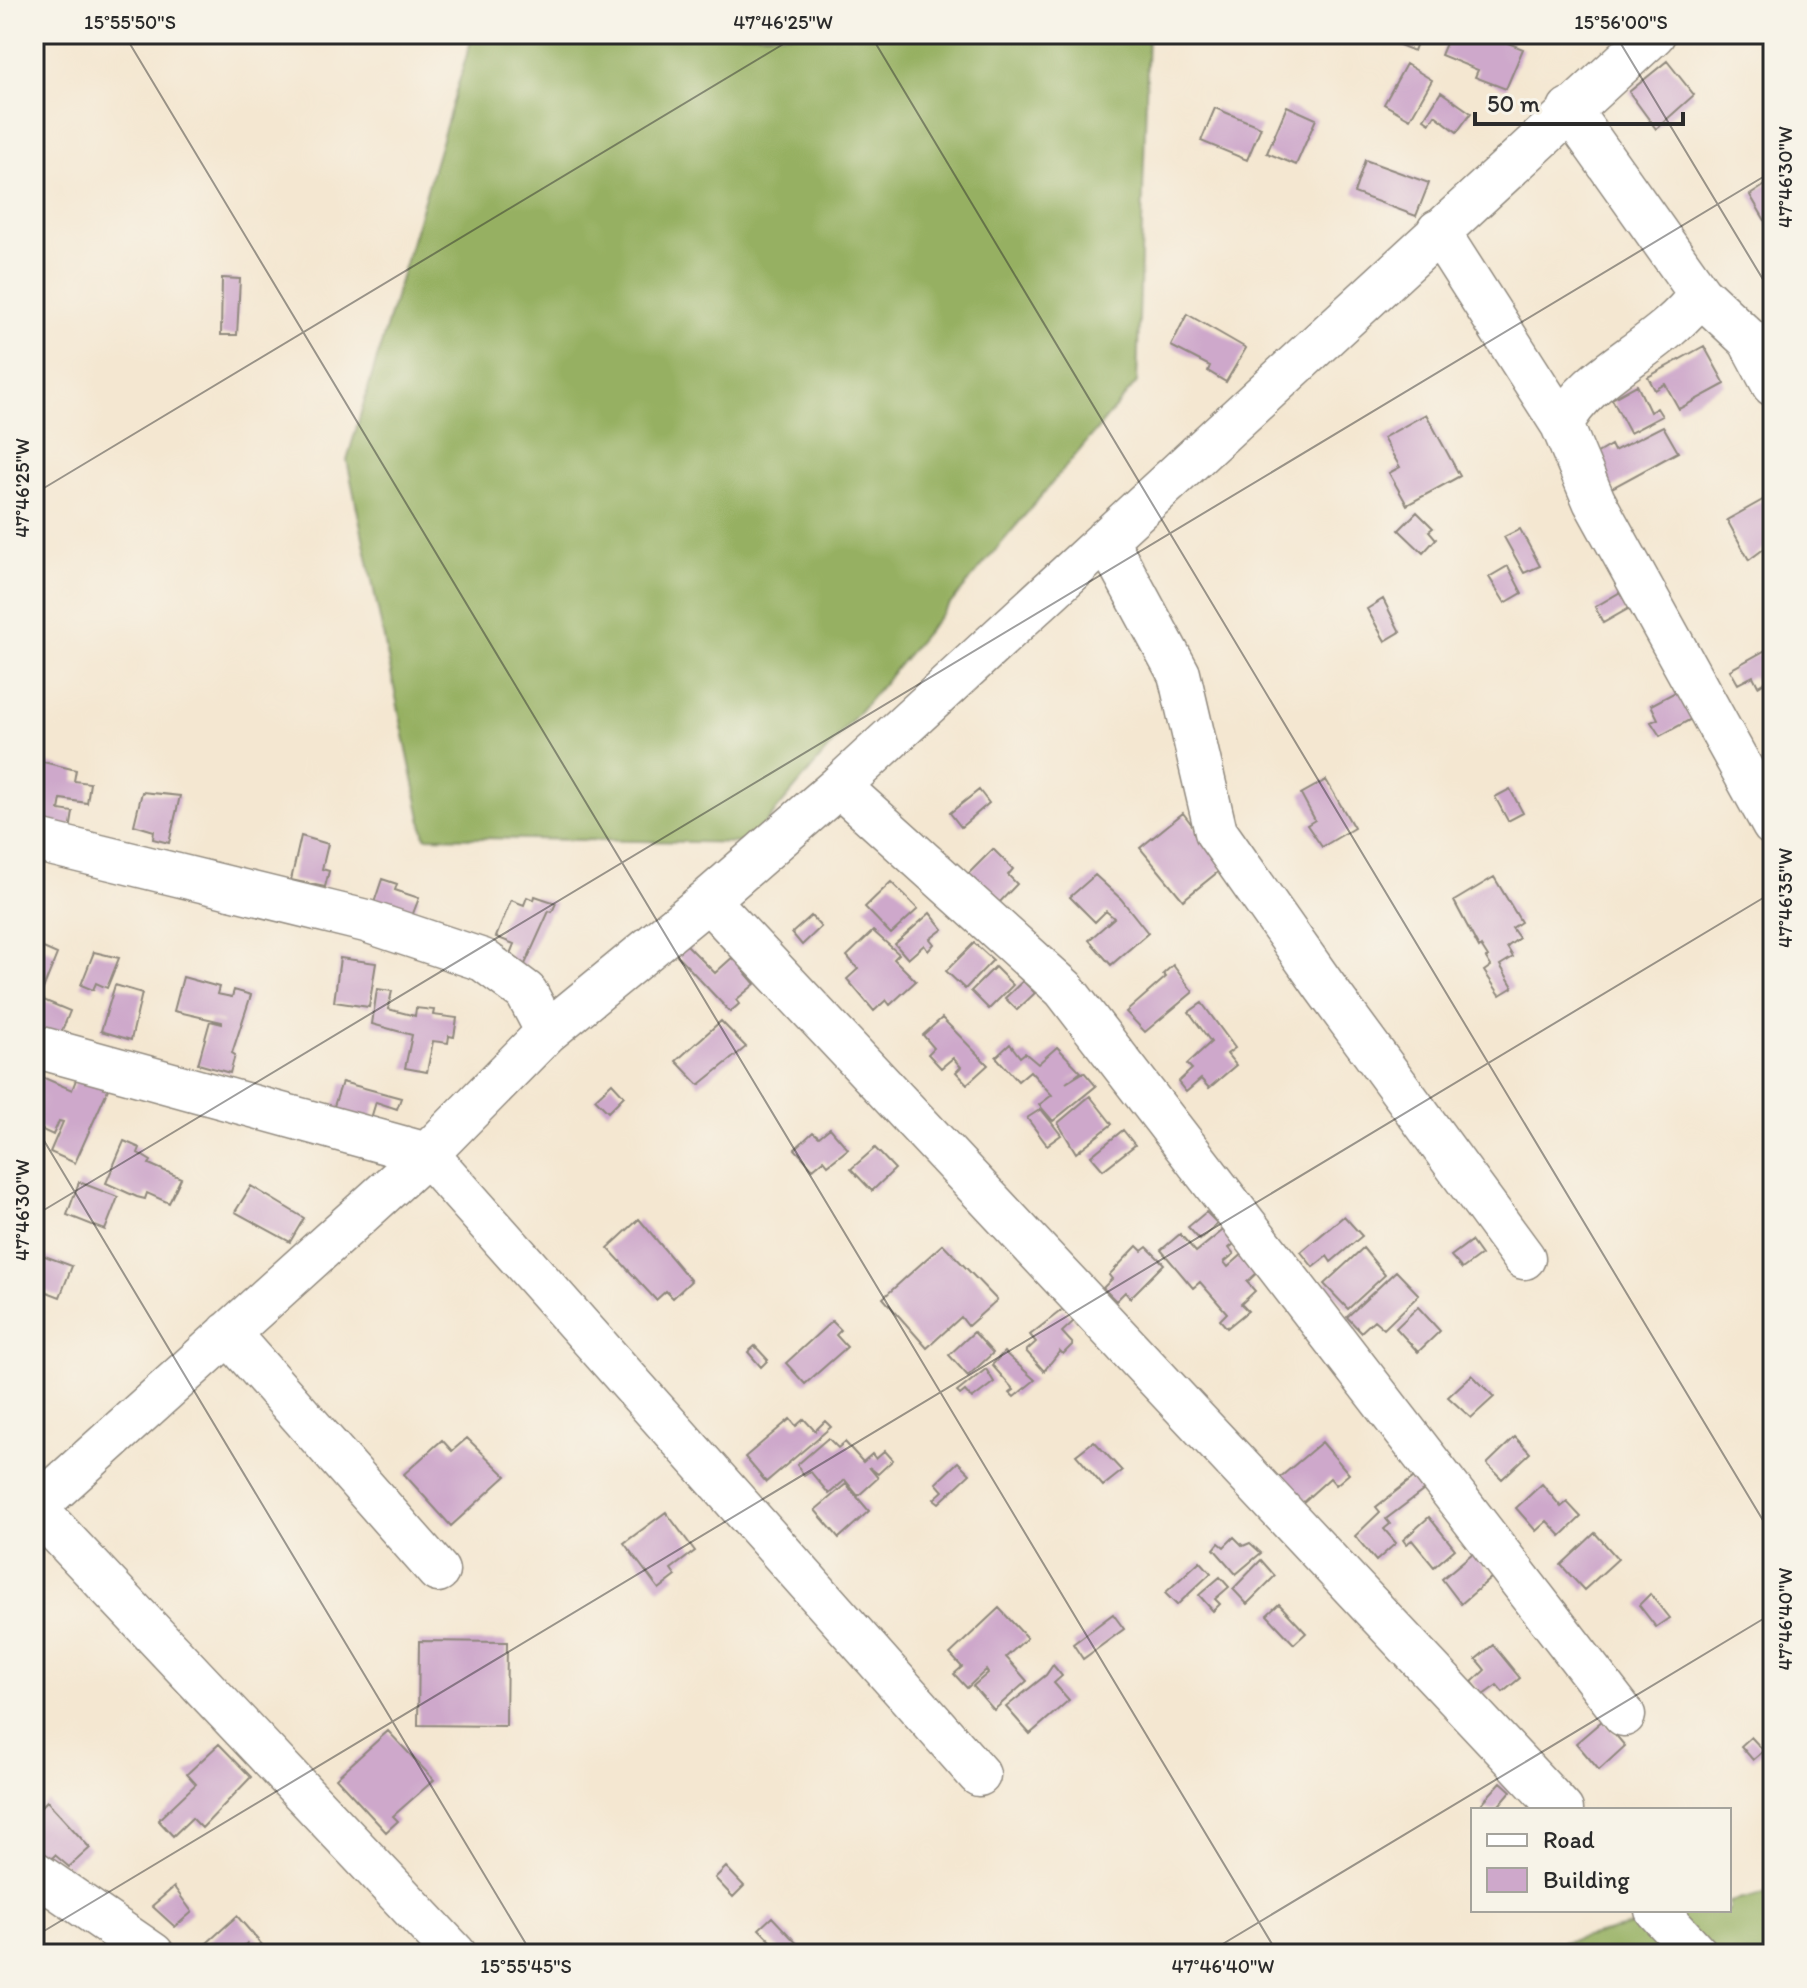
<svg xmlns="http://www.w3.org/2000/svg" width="1807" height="1988" font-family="Itim,sans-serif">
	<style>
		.forest { fill: #96b062; stroke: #606e46; stroke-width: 2 }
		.building { fill: #cea8cb }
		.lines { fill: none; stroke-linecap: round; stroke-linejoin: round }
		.minor-casing { stroke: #90897e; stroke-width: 45 }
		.minor { stroke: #fff; stroke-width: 42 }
		.ticks { fill: none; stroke: #2b2b2b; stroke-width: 2; stroke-opacity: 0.45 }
		.neatline { fill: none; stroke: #2b2b2b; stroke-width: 3 }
		.ticks-label { font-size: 20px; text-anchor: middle; fill: #2b2b2b }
	</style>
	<rect width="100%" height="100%" fill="#f7f3e8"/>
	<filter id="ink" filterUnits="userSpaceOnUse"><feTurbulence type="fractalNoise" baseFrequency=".0125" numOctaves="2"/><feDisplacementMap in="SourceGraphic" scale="16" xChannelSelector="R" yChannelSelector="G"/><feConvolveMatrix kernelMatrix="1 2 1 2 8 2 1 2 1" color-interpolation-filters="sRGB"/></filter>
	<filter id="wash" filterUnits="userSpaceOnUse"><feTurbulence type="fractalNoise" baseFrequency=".006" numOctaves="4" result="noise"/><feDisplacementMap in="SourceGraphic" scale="32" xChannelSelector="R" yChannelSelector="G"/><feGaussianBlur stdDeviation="1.8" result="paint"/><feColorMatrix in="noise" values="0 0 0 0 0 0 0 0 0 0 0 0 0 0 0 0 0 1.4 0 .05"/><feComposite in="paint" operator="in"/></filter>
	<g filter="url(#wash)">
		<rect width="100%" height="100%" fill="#f4e7d1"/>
		<path class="forest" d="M473 34H1148L1137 382 749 843 425 837 347 460Z
			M1773 1892V1954H1547L1564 1942 1697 1910H1729V1902Z"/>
		<g id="blocks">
			<path class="building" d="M1373 34H1420L1414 51Z
				M1450 34H1486L1523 49 1506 89 1475 77 1478 70 1441 55Z
				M1667 61 1694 95 1656 129 1629 92Z
				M1406 64 1432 80 1410 119 1384 104Z
				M1441 92 1471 113 1457 132 1435 115 1430 123 1424 119Z
				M1287 106 1316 119 1296 165 1267 153Z
				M1215 108 1261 127 1247 160 1201 141Z
				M1365 160 1429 183 1416 216 1354 193Z
				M1773 180V234L1750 195Z
				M222 278 240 279 237 335H221Z
				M1187 314 1246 348 1226 382 1208 371 1210 366 1171 346Z
				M1704 346 1725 384 1679 409 1665 384 1655 390 1648 377Z
				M1637 385 1650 412 1657 408 1662 416 1630 433 1612 399Z
				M1426 414 1460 476 1407 505 1389 473 1400 467 1383 438Z
				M1663 426 1678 452 1612 488 1594 455 1611 445 1614 451Z
				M1768 497 1773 506V542L1749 560 1727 520Z
				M1417 512 1433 528 1429 531 1436 539 1423 553 1399 530Z
				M1520 529 1540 566 1524 573 1504 537Z
				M1508 566 1522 593 1505 603 1489 577Z
				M1624 590 1633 606 1603 623 1595 607Z
				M1383 599 1400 632 1385 641 1367 609Z
				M1773 646V677L1758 686 1753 676 1738 684 1730 670Z
				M1681 689 1695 717 1660 736 1651 722 1658 719 1651 705Z
				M35 760 76 770 74 781 90 783 87 803 61 799 59 810 73 812 69 837 34 829Z
				M1326 780 1354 828 1322 847 1307 825 1315 820 1301 794Z
				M1510 789 1523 813 1508 821 1495 797Z
				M979 790 989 803 961 827 950 813Z
				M142 792 180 796 169 843 153 839 154 831 134 825Z
				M1183 813 1224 867 1183 900 1140 848Z
				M301 836 328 844 322 869 329 871 325 887 291 880Z
				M993 849 1013 869 1008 875 1017 884 997 905 960 882Z
				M1095 875 1121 899 1148 933 1111 965 1089 940 1114 918 1106 911 1095 922 1070 897Z
				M1494 877 1521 922 1512 928 1519 938 1507 947 1513 957 1500 965 1513 987 1500 995 1484 971 1491 966 1486 958 1488 957 1481 946 1479 948 1454 901Z
				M382 879 397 884 395 890 419 898 412 916 374 903Z
				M891 882 918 909 891 934 865 907Z
				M535 896 556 903 552 912 549 911 522 971 506 964 514 944 496 937 511 900 524 905 527 897 534 900Z
				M930 913 943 929 930 939 934 944 928 951 924 945 908 959 895 944Z
				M811 916 821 927 802 945 792 933Z
				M873 931 899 954 894 959 916 981 890 1005 886 1000 874 1011 847 979 858 969 847 956Z
				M684 942 715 973 734 956 745 967 742 969 755 984 736 1000 739 1004 730 1012 674 952Z
				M974 943 993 960 965 989 946 971Z
				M41 947 57 954 41 994 34 991V964Z
				M94 952 119 958 107 988 96 983 93 990 81 985Z
				M340 958 376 963 369 1007 334 1002Z
				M1173 965 1193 992 1145 1032 1126 1012 1166 977 1163 974Z
				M995 967 1013 985 989 1009 971 991Z
				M183 977 219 987 217 994 232 997 234 990 251 995 232 1053 235 1055 230 1073 198 1064 210 1021 222 1024V1022L174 1011Z
				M1023 981 1035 993 1017 1010 1005 998Z
				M115 985 142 993 131 1040 101 1031Z
				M377 989 392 991 388 1009 415 1016 416 1008 434 1010 433 1015 457 1018 454 1037 449 1036 448 1043 433 1041 427 1072 405 1068 412 1035 372 1024Z
				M41 999 70 1011 58 1041 34 1026Z
				M1202 1003 1235 1048 1227 1054 1236 1065 1209 1088 1201 1079 1186 1092 1178 1082 1192 1069 1187 1064 1211 1042 1189 1012Z
				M942 1018 988 1065 967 1084 956 1072 961 1067 953 1058 941 1068 928 1054 934 1048 923 1035Z
				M721 1021 746 1047 699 1085 676 1061Z
				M1010 1044 1020 1057 1025 1053 1038 1064 1057 1047 1081 1072 1066 1083 1084 1072 1096 1086 1053 1121 1039 1105 1052 1095 1030 1071 1018 1081 996 1057Z
				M42 1077 72 1090 77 1077 108 1089 75 1163 50 1152 63 1122 59 1121 53 1135 34 1126V1097Z
				M342 1082 401 1098 397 1109 376 1102 369 1125 331 1115Z
				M612 1083 624 1096 608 1112 595 1099Z
				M1090 1096 1112 1124 1076 1153 1058 1123Z
				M1041 1109 1061 1135 1047 1145 1027 1118Z
				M830 1128 848 1149 828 1165 824 1160 813 1169 795 1149 813 1132 819 1137Z
				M1123 1130 1135 1145 1103 1170 1091 1156Z
				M124 1141 140 1148 138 1153 151 1161 149 1164 181 1178 169 1203 147 1193 145 1199 137 1197 106 1183Z
				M875 1148 895 1169 872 1191 851 1169Z
				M79 1182 118 1197 105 1230 67 1215Z
				M251 1186 304 1218 290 1242 235 1212Z
				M1206 1212 1218 1224 1200 1240 1188 1227Z
				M1344 1216 1362 1236 1331 1262 1327 1256 1313 1267 1301 1252Z
				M639 1219 691 1281 673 1298 666 1291 656 1300 608 1248Z
				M1232 1223 1242 1238 1229 1248 1234 1254 1224 1262 1228 1267 1245 1252 1260 1270 1247 1282 1255 1291 1241 1304 1248 1311 1227 1328 1220 1320 1227 1313 1200 1282 1193 1288 1161 1250 1180 1234 1196 1252Z
				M1471 1241 1481 1255 1462 1269 1451 1256Z
				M943 1244 997 1300 968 1326 961 1317 927 1348 883 1298Z
				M1137 1246 1142 1251 1147 1247 1164 1264 1130 1298 1125 1292 1116 1301 1103 1288 1112 1279 1109 1275Z
				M1363 1248 1385 1275 1348 1309 1324 1284Z
				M34 1252 72 1266 60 1297 34 1287Z
				M1396 1271 1419 1295 1384 1329 1374 1320 1361 1332 1347 1317Z
				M1418 1307 1440 1331 1418 1352 1396 1328Z
				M1063 1309 1074 1321 1062 1332 1073 1344 1063 1354 1060 1351 1044 1371 1026 1351 1036 1342 1030 1335Z
				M832 1321 841 1330 836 1335 847 1347 805 1384 786 1363Z
				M974 1332 993 1353 968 1376 949 1355Z
				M755 1346 768 1360 761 1367 748 1352Z
				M1004 1352 1035 1380 1014 1397 1010 1393 1014 1390 992 1365Z
				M986 1369 994 1382 972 1399 965 1391 960 1395 957 1392Z
				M1472 1375 1494 1397 1471 1418 1448 1397Z
				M790 1419 796 1426 804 1419 815 1431 825 1421 831 1427 766 1482 745 1457Z
				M1515 1437 1530 1453 1502 1479 1487 1464Z
				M467 1438 506 1476 451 1526 404 1474 442 1440 452 1451Z
				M828 1438 838 1448 845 1442 863 1462 872 1454 876 1459 885 1451 893 1460 878 1474 869 1467 878 1478 858 1496 845 1480 829 1494 810 1471 804 1475 797 1465Z
				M1094 1441 1122 1471 1103 1486 1076 1455Z
				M1322 1442 1349 1474 1336 1485 1330 1478 1301 1504 1278 1479Z
				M958 1462 970 1474 939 1503 934 1499 943 1491 936 1483Z
				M1418 1474 1428 1487 1386 1519 1390 1524 1384 1529 1396 1543 1376 1561 1355 1536 1380 1512 1376 1507Z
				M846 1484 869 1511 839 1538 815 1510Z
				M1542 1484 1561 1507 1567 1502 1581 1517 1561 1536 1547 1521 1536 1531 1516 1508Z
				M666 1512 695 1551 671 1569 676 1576 659 1589 624 1543Z
				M1429 1517 1455 1549 1434 1567 1412 1540 1406 1544 1403 1540Z
				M1595 1533 1618 1559 1584 1590 1561 1565Z
				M1234 1537 1243 1546 1250 1543 1261 1553 1236 1574 1214 1549 1219 1543 1224 1547Z
				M1473 1553 1492 1577 1461 1604 1442 1579Z
				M1261 1560 1275 1576 1247 1604 1233 1589Z
				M1200 1561 1211 1573 1177 1605 1165 1593Z
				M1220 1577 1229 1587 1215 1599 1220 1604 1213 1611 1199 1595Z
				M1650 1594 1669 1618 1656 1627 1639 1605Z
				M1279 1604 1306 1633 1294 1644 1267 1615Z
				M999 1608 1027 1638 1006 1657 1027 1681 994 1710 973 1686 988 1673 986 1670 967 1688 954 1674 962 1667 950 1654Z
				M1113 1614 1124 1629 1083 1659 1073 1644Z
				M419 1641 507 1642 506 1726 418 1725Z
				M1493 1645 1520 1678 1503 1692 1497 1685 1483 1695 1472 1682 1485 1670 1476 1659Z
				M1053 1665 1062 1676 1054 1683 1069 1700 1030 1734 1006 1707 1046 1675Z
				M1603 1720 1625 1746 1599 1770 1576 1743Z
				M388 1731 434 1780 393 1816 398 1821 386 1832 336 1778Z
				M1751 1737 1764 1751 1753 1760 1741 1746Z
				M219 1744 251 1777 202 1828 192 1818 173 1836 158 1820 196 1784 187 1774Z
				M1501 1782 1511 1791 1495 1810H1488L1482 1803Z
				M47 1801 90 1848 69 1867 55 1855 34 1876V1814Z
				M726 1867 744 1886 733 1897 715 1878Z
				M174 1887 192 1912 175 1927 152 1906Z
				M237 1916 270 1954H246L251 1949 247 1943 236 1954H201L198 1951Z
				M772 1917 804 1951 800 1954H784L759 1929Z"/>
		</g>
	</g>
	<g filter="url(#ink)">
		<use href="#blocks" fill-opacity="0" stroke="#90897e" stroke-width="2"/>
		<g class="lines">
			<defs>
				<path id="minor" d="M1569 109 1700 294 1749 340 1773 385
					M1438 231 1562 425
					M1700 294C1662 348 1586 373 1562 425L1594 501 1773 825
					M1106 539 1179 674 1216 832 1325 987 1524 1258
					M839 786 1064 989 1624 1715
					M34 840 366 921 483 960 526 992 547 1032
					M708 900 1562 1810
					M34 1046 427 1154 979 1775
					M228 1333 438 1571
					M35 1508 455 1954
					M34 1509 427 1154 547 1032 708 900 839 786 1654 34
					M34 1872 153 1954
					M1656 1910 1697 1954"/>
			</defs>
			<use href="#minor" class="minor-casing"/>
			<use href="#minor" class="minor"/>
		</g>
	</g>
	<path class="ticks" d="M124 34 1278 1954M870 34 1773 1537M1615 34 1773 296M34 494 800 34M34 1124 532 1954M34 1216 1773 171M34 1937 1773 892M1206 1954 1773 1613"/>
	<rect width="1807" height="1988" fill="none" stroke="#f7f3e8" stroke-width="88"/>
	<rect x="1471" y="1808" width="260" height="104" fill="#f7f3e8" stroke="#a5a39c" stroke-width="2"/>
	<rect x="1487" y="1834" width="40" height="12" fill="#ffffff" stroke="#a5a39c" stroke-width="2"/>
	<text x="1543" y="1848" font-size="24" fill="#2b2b2b">Road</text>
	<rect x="1487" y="1868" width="40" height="24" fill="#cea8cb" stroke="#a5a39c" stroke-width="2"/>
	<text x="1543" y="1888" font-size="24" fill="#2b2b2b">Building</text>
	<path d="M1475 112v12h208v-12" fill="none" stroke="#2b2b2b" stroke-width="4"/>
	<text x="1487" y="112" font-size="24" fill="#2b2b2b" stroke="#f7f3e8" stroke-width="6" paint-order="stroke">50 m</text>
	<rect x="44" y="44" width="1719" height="1900" class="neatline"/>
	<g class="ticks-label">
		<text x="130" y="29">15°55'50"S</text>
		<text x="783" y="29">47°46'25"W</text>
		<text x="1621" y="29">15°56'00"S</text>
		<text transform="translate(1785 177) rotate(-90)" y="7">47°46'30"W</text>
		<text transform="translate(22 488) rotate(-90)" y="7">47°46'25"W</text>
		<text transform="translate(1785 898) rotate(-90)" y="7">47°46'35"W</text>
		<text transform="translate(22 1210) rotate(-90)" y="7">47°46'30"W</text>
		<text transform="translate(1785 1619) rotate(-90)" y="7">47°46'40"W</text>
		<text x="526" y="1973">15°55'45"S</text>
		<text x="1223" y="1973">47°46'40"W</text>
	</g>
</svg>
